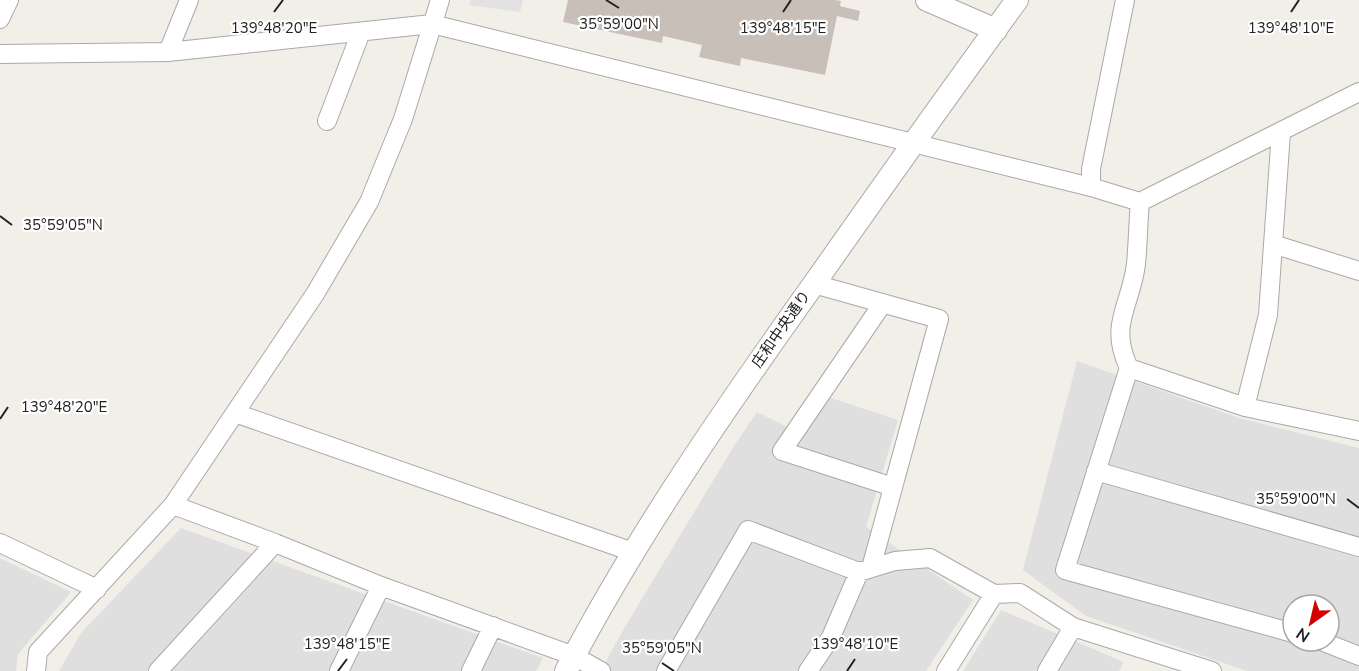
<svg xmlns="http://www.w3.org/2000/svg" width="1359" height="671" font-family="'Nunito Sans','Noto Sans JP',sans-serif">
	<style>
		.residential { fill: #e0dfdf; fill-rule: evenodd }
		.parking { fill: #e2e2e2 }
		.building { fill: #c7bfb8 }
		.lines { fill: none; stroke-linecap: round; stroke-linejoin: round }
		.minor-casing { stroke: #a9a9a9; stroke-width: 20 }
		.tertiary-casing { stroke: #a9a9a9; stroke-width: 24 }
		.minor { stroke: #fff; stroke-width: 18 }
		.tertiary { stroke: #fff; stroke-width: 22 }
		.ticks { fill: none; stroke: #222; stroke-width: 2 }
		.labels { text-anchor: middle; stroke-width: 4.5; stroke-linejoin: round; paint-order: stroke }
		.street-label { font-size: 15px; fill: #222; stroke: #fff }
		.ticks-label { font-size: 15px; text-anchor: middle; fill: #222; stroke: #fff; stroke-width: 4.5; stroke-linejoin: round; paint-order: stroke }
	</style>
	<rect width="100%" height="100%" fill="#f2efe9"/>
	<path class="residential" d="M1077 361 1239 418 1359 448V671H1247L1086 616 1023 570ZM1293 605H1329V641H1293Z
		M828 397 898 420 866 527 973 600 926 671H601L623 630 734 446 757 412 803 435Z
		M181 528 543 658 536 671H59L81 633Z
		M0 558 71 592 18 654 16 671H0Z
		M1001 610 1124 662 1119 671H963Z"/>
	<path class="parking" d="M471 0H523L520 12 469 5Z"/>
	<path class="building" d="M568 0H835L841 1 840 6 860 11 858 21 837 16 825 75 741 58 740 66 699 57 702 45 663 36 662 43 563 22Z"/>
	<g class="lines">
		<defs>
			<path id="minor" d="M0 19 9 0
				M168 52 189 0
				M0 54 168 52 432 24 1091 187 1140 202 1359 92
				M327 121 361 32
				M1091 187V169L1125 0
				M1140 202C1138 223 1138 243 1136 264 1131 306 1108 324 1129 368L1065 570 1293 633
				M1273 244 1359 271
				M814 284 939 319 871 568
				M883 303 782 451 893 487
				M1129 368 1245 407 1359 431
				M1245 407 1268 315 1281 132
				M235 413 633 552
				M1096 471 1359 547
				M173 505 275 543 381 586 574 656 601 671
				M0 543 97 589
				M994 594 1020 593 1073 627 1047 671
				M1073 627 1212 671
				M1321 641 1359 656
				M36 671 38 652 173 505 315 294 369 202 403 119 440 0
				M158 671 275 543
				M339 671 381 586
				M471 671 493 626
				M666 671 748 530 859 572 895 561 930 558 994 594 946 671
				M808 671 831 637 859 572"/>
			<path id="tertiary" d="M927 0 996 30
				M566 671C638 534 726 407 816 281 882 187 949 93 1017 0"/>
		</defs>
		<use href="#minor" class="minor-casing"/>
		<use href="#tertiary" class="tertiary-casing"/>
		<use href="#minor" class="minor"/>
		<use href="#tertiary" class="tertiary"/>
	</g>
	<path class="ticks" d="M606 0 619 8M274 12 283 0M783 12 791 0M1291 12 1299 0M0 216 12 225M0 419 8 407M1347 499 1359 508M662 663 674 671M338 671 347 659M847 671 855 659"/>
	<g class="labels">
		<g class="street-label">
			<text transform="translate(781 329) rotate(-55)" y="5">庄和中央通り</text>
		</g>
	</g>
	<g class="ticks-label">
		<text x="619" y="29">35°59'00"N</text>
		<text x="274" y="33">139°48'20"E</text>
		<text x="783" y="33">139°48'15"E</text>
		<text x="1291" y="33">139°48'10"E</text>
		<text x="63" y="230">35°59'05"N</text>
		<text x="64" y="412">139°48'20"E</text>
		<text x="1296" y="504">35°59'00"N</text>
		<text x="347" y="649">139°48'15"E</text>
		<text x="855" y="649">139°48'10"E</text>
		<text x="662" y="653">35°59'05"N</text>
	</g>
	<g transform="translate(1311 623) rotate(214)"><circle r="28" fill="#ffffff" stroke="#a7a7a7" stroke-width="1.5"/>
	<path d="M0-4.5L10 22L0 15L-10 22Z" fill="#d40000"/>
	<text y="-9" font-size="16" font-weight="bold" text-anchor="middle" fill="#222222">N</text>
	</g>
</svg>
